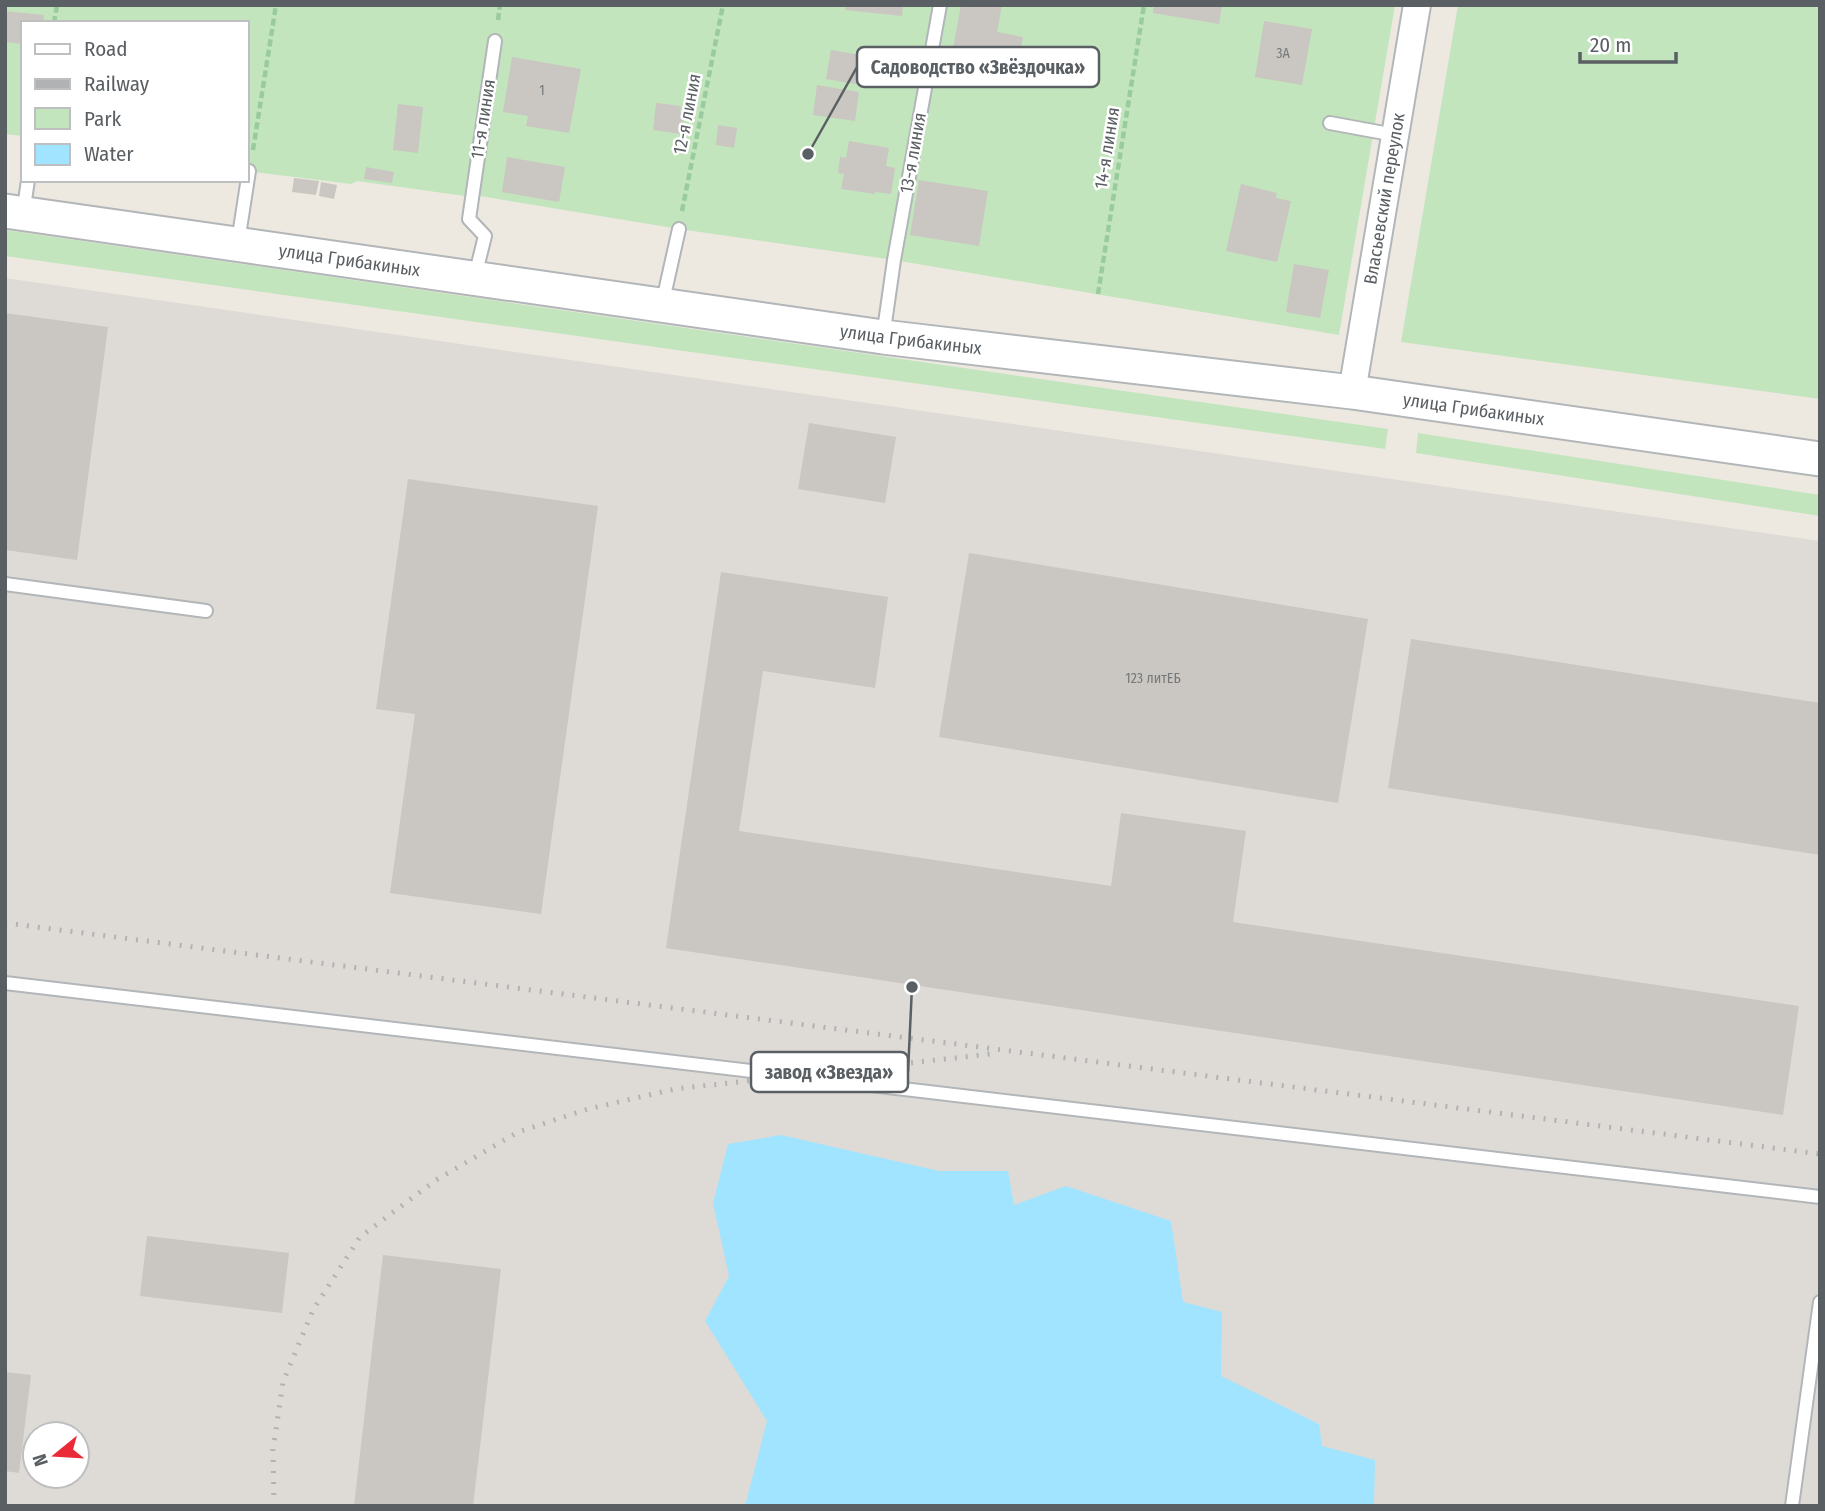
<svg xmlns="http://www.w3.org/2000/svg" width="1825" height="1511" font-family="'Fira Sans Condensed',sans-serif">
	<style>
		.industrial { fill: #dedbd6; fill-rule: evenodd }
		.green { fill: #c3e5bd }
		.water { fill: #a0e4ff }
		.building { fill: #cac6c1 }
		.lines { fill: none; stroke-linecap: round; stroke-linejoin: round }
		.service-casing { stroke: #b2b6b9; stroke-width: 16 }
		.minor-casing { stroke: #b2b6b9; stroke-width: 30 }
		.tertiary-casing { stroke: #b2b6b9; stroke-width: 37 }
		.path { stroke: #99cb9f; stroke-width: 4.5; stroke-dasharray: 7 3.5; stroke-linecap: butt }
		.service { stroke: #fff; stroke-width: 12 }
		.minor { stroke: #fff; stroke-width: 26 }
		.tertiary { stroke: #fff; stroke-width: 33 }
		.rail { stroke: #b1b2b3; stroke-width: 5; stroke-dasharray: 2 9; stroke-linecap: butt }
		.labels { text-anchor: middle; stroke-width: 5; stroke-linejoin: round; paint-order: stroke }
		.number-label { font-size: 14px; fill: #76797a }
		.street-label { font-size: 18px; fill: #5a5f63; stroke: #fff }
		.leader { fill: none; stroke: #5a5f63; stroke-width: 2.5 }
		.callout-dot { fill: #5a5f63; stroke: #fff; stroke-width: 2.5 }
		.callout { fill: #fff; stroke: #5a5f63; stroke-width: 2.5 }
		.callout-label { font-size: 19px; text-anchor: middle; font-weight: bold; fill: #5a5f63 }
	</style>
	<rect width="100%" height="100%" fill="#ede9e1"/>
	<path class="industrial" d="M5 278 1820 541V1506H5ZM35 1434H77V1476H35Z"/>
	<path class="green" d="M5 5H1395L1339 335 894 260 679 229 480 196 479 198 357 181 351 184 247 171V23H23V136L5 134Z
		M1458 5H1820V399L1401 342Z
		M5 230 1388 429 1385 449 5 256Z
		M1418 433 1820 495V516L1416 453Z"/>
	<path class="water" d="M781 1135 939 1171H1008L1014 1205 1066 1186 1171 1221 1183 1302 1222 1312 1221 1376 1319 1424 1322 1446 1375 1460 1374 1506H745L767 1421 705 1321 729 1276 713 1203 728 1144Z"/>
	<path class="building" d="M846 5H903L902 16 845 10Z
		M961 5H1002L997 32 1023 37 1018 65 991 61 989 77 949 70Z
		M1154 5H1222L1219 24 1153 13Z
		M5 11 44 15 43 23H23V44L5 42Z
		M1264 21 1312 29 1302 85 1255 77Z
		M831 50 860 55 859 60 865 61 861 85 826 79Z
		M512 57 581 69 569 133 526 126 528 116 503 112Z
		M817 85 859 92 855 121 813 115Z
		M656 103 681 106 680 112 684 113 681 134 653 130Z
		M398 104 423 107 418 153 393 150Z
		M718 125 737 128 734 148 716 145Z
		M849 141 889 148 886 166 895 168 891 194 875 192V194L841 189 844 174 838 173 840 157 846 158Z
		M507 157 565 167 559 202 502 192Z
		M366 167 394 172 392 183 364 179Z
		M294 178 319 181 316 195 292 192Z
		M919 180 988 191 979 246 910 235Z
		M321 182 337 185 334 199 319 196Z
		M1241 184 1277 193 1276 198 1291 201 1277 262 1226 251Z
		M1294 264 1329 270 1320 318 1286 312Z
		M5 313 108 327 77 560 5 550Z
		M809 423 896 437 885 503 798 489Z
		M408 479 598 506 541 914 390 893 415 714 376 709Z
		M969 553 1368 619 1338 803 939 737Z
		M721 572 888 597 875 688 763 671 739 831 1111 886 1121 813 1246 831 1233 922 1799 1006 1783 1115 666 948Z
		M1411 639 1820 703V855L1388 788Z
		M147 1236 289 1253 282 1313 140 1296Z
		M383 1255 501 1269 473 1506H354Z
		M5 1372 31 1375 19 1473 5 1471Z"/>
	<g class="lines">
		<defs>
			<path id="service" d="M1330 123 1395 135
				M23 214 28 180
				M238 242 249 171
				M475 276 485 236 469 219 495 41
				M662 305 679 229
				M883 337 894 260 940 5
				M5 584 206 611
				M5 983 1820 1197
				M1792 1506 1820 1302"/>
			<g id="minor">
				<path id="s1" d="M1352 392 1417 5"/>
			</g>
			<g id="tertiary">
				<path id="s2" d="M5 211 883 337 1352 392 1820 459"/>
			</g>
		</defs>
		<use href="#service" class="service-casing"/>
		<use href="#minor" class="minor-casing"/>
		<use href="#tertiary" class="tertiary-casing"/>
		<path class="path" d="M498 20 500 5
			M54 23 57 5
			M253 150 276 5
			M682 211 723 5
			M1098 294 1144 5"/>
		<use href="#service" class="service"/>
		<use href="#minor" class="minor"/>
		<use href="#tertiary" class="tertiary"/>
		<path class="rail" d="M5 923 1820 1154
			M274 1506 273 1450 283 1382 313 1310 360 1237 436 1180 518 1132 588 1109 675 1089 990 1054"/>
	</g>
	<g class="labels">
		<g class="number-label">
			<text x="1283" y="58">3А</text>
			<text x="542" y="95">1</text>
			<text x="1153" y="683">123 литЕБ</text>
		</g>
		<g class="street-label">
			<text transform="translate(687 114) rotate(-79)" y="6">12-я линия</text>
			<text transform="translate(483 119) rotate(-81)" y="6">11-я линия</text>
			<text transform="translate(1107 148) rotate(-81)" y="6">14-я линия</text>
			<text transform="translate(913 153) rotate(-80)" y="6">13-я линия</text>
			<text dy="6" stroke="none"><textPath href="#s1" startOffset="196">Власьевский переулок</textPath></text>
			<text dy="6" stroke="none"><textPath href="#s2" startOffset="348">улица Грибакиных</textPath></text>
			<text dy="6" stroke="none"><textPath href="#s2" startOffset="915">улица Грибакиных</textPath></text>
			<text dy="6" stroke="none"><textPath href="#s2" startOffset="1482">улица Грибакиных</textPath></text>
		</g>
	</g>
	<path class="leader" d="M808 154L857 67M912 987L908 1072"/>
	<g class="callout-dot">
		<circle cx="808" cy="154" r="7"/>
		<circle cx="912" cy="987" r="7"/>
	</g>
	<g class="callout">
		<rect x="857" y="47" width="242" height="40" rx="7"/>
		<rect x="751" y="1052" width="157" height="40" rx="7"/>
	</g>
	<g class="callout-label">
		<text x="978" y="74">Садоводство «Звёздочка»</text>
		<text x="829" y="1079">завод «Звезда»</text>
	</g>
	<rect width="1825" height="1511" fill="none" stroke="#5a5f63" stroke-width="14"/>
	<rect x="21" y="21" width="228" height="161" fill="#ffffff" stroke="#bdbfc1" stroke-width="2"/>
	<rect x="35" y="44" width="35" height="10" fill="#ffffff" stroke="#bdbfc1" stroke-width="2"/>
	<text x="84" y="56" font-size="21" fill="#5a5f63">Road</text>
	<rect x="35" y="79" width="35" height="10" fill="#b1b2b3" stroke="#bdbfc1" stroke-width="2"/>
	<text x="84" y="91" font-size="21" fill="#5a5f63">Railway</text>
	<rect x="35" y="108" width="35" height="21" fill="#c3e5bd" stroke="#bdbfc1" stroke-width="2"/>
	<text x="84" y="126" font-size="21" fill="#5a5f63">Park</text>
	<rect x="35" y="144" width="35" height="21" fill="#a0e4ff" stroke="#bdbfc1" stroke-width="2"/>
	<text x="84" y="161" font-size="21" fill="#5a5f63">Water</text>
	<g transform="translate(56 1455) rotate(252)"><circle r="33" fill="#ffffff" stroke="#bdbfc1" stroke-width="2"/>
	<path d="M0-5L12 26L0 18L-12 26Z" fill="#eb2a38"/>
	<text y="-10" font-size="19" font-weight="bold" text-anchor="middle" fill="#5a5f63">N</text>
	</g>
	<path d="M1580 52v10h96v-10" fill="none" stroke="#5a5f63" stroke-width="3.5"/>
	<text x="1590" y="52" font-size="21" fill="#5a5f63" stroke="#ffffff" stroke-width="5" paint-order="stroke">20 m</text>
</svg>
